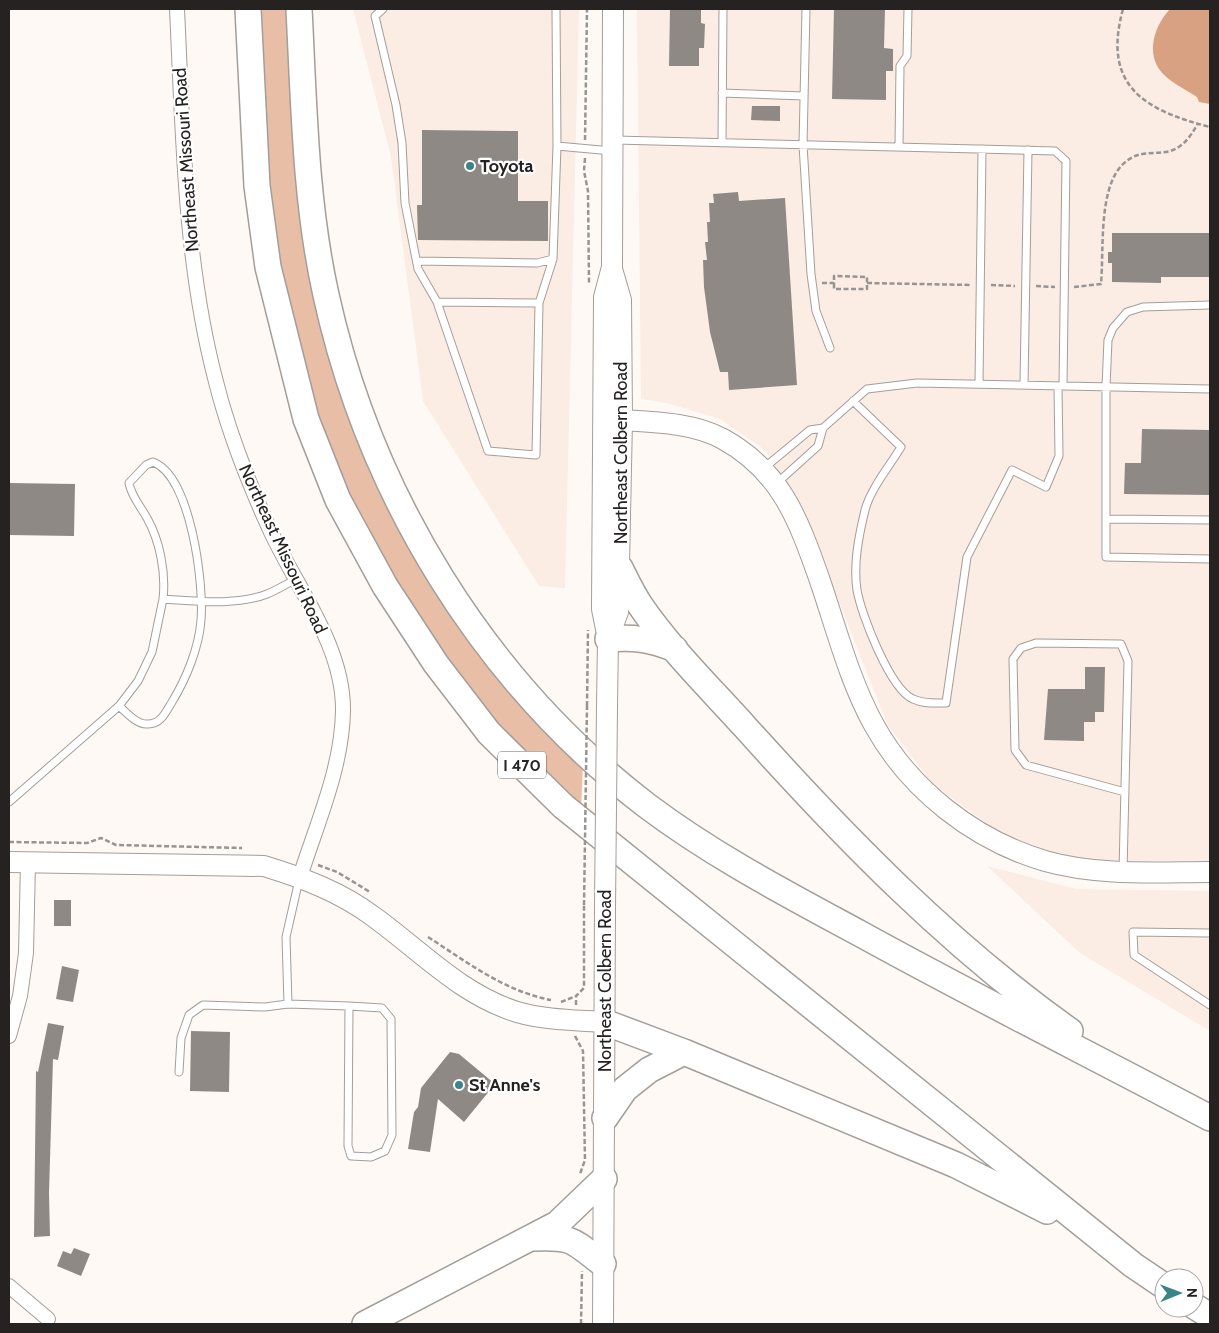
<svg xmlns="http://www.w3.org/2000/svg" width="1219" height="1333" font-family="Cabin,sans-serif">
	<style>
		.built { fill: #fbece4 }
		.green { fill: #e8bea7 }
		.water { fill: #d7a182 }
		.building { fill: #8f8986 }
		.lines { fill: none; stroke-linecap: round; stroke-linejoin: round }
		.lane-casing { stroke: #a49e9a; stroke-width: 9 }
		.street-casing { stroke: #a49e9a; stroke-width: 16 }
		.secondary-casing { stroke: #a49e9a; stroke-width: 22 }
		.highway-casing { stroke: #a49e9a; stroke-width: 28 }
		.path { stroke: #989492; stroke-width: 2.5; stroke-dasharray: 5 2.5; stroke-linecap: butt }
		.lane { stroke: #fff; stroke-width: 7 }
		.street { stroke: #fff; stroke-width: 14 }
		.secondary { stroke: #fff; stroke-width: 20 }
		.highway { stroke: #fff; stroke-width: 25 }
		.secondary-bridge-casing { stroke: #a49e9a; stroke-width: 22; stroke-linecap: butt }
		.path-bridge { stroke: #989492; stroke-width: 2.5; stroke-dasharray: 5 2.5; stroke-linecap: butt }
		.secondary-bridge { stroke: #fff; stroke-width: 20 }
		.poi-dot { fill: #3b8488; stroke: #fff; stroke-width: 2 }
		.labels { text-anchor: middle; stroke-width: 4.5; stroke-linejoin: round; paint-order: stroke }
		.shield { fill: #fff; stroke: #666464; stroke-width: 1 }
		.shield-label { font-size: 16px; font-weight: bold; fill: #252221 }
		.street-label { font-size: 18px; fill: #252221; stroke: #fff }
		.poi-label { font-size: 18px; font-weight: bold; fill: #252221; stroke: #fff; text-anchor: start }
	</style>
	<rect width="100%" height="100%" fill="#fff9f6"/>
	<path class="built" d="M353 9H579L565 588 539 586 423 401 391 157Z
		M637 9H1210V861L1088 862 1016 845 933 784 888 726 804 513 766 451 720 419 667 403 641 399Z
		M987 866 1076 889 1210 891V1031L1080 953Z"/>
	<path class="green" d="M255 9H290L297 148 389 509 583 763 581 810 482 708 399 595 331 465 280 289 266 188Z"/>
	<path class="water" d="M1170 9H1210V104L1199 102 1197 97C1185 89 1167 81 1159 69 1146 49 1156 24 1170 9Z"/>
	<path class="building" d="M670 9H701V23L705 24 704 48H699V66H669Z
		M834 9H885L884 48 893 49V71H886V100L832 99Z
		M752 106H780V121L751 120Z
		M422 130 518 131V201H548V241L418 240 417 205H422Z
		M738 192 739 201 785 198 797 385 729 390 728 372H720L710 332 704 287 703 260H707L705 242H708L707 222H710L709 203H714L713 194Z
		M1112 233H1210V277H1161V283L1112 282V263H1108V252H1112Z
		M1142 429 1210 430V495L1124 494 1125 463H1141Z
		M9 483 75 484 74 536 9 535Z
		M1085 667H1105L1104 712H1095V722H1084V741L1044 740 1048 689H1085Z
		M54 900H71V926H54Z
		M62 966 79 970 73 1002 56 999Z
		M48 1023 64 1026 58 1060 53 1059 49 1193 50 1236 34 1237 36 1071 38 1072Z
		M191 1031 230 1032 229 1092 190 1091Z
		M450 1052 459 1054 495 1084 464 1122 438 1099 430 1152 408 1149 414 1112 418 1107 421 1088Z
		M74 1248 90 1254 81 1276 57 1266 63 1251 71 1254Z"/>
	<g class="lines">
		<defs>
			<path id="lane" d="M383 9 375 16 396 105 402 143 405 203 418 269 437 302 488 451 536 455 539 303 553 259 557 146
				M556 9 557 146 612 151
				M806 9 803 145 811 274 816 311 830 348
				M722 93 804 96
				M615 140 1055 151 1066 161 1063 386
				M722 143 723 9
				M899 147 900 66 907 56 908 9
				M417 261 537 263 553 259
				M437 302 539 303
				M1210 305 1143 307 1127 312 1113 328 1108 340 1106 387V557L1210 559
				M979 384 982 149
				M1024 385 1028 150
				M853 401 901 447C889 467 871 488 865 510 859 535 853 564 857 590 861 614 890 689 913 699 923 704 935 703 946 703L967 557 1012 470 1046 487 1059 456 1058 386
				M764 468 810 430 823 428 867 389 917 383 1210 389
				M777 483 818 446 823 428
				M1106 519 1210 520
				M163 599 152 652 138 681 119 706C127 713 137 725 148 724 161 724 166 712 172 702 186 679 199 648 201 620 204 584 191 476 153 462L146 465 129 483C131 496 141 507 147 518 160 541 166 573 163 599 197 601 236 606 267 594 277 590 286 584 295 580
				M9 802 119 706
				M1123 871 1128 661 1121 644 1036 643 1021 648 1013 659 1015 750 1026 765 1125 792
				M1210 933 1133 932 1134 955 1210 1005
				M288 1004 349 1006 382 1008 391 1019 392 1135 385 1151 371 1157 351 1156 348 1146 349 1006
				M179 1072 181 1038 189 1015 203 1005 265 1007 288 1004 286 937 299 880"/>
			<path id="street" d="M177 9C183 132 184 258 215 378 228 431 248 482 271 532 297 588 344 647 343 711 342 768 317 823 300 877
				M9 1036 20 996 26 953 28 862
				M9 1286 48 1319"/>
			<path id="secondary" d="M622 420C655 422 694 423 723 439 781 471 798 519 819 578 836 627 849 680 874 725 910 790 974 840 1045 861 1098 876 1156 872 1210 872
				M608 639 618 612 622 420 621 300 612 269
				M607 706 608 639 602 609 604 297 612 267 613 9
				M9 862 264 866C303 878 341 892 374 917 421 951 460 994 517 1012 544 1020 575 1020 604 1022
				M603 1324 605 908"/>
			<path id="highway" d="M248 9 257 186 268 267 306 419 338 500 385 586 436 664 489 733 563 806 1133 1265 1164 1286
				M299 9C304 104 305 201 326 295 370 495 483 680 646 805 712 855 787 894 859 933 975 997 1093 1056 1210 1118
				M620 568C626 580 632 593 640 605 670 649 710 688 746 728 845 838 949 945 1070 1031
				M608 639C635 637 649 639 675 649
				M604 1022 684 1052 956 1165 1047 1211
				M605 1118 625 1089 649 1070 684 1052
				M532 1238C573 1236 572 1240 603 1264
				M1194 1306 1210 1316
				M365 1324 557 1224 604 1179"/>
		</defs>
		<use href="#lane" class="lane-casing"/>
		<use href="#street" class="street-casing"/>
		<use href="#secondary" class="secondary-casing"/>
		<use href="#highway" class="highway-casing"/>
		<path class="path" d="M1123 9C1102 85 1143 110 1210 127
			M585 140 587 9
			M585 158 584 171 588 191 589 284
			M822 283H834V276L867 277V289H834V283
			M867 283 971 285
			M991 285 1015 286
			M1036 286 1055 287
			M1074 287 1101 284C1104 252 1098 190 1122 165 1149 138 1172 173 1198 123
			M587 706 588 630
			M9 842 87 843 101 838 116 845 242 848
			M318 865 337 872 370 892
			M428 937C467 962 504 991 551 1000
			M561 1002 576 996
			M576 1005V996L584 988V905
			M575 1036 583 1051 585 1160 580 1174
			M581 1324 582 1271"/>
		<use href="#lane" class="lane"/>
		<use href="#street" class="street"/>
		<use href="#secondary" class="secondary"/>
		<use href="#highway" class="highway"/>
		<defs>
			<path id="secondary-bridge" d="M605 908 607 706"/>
		</defs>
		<use href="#secondary-bridge" class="secondary-bridge-casing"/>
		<path class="path-bridge" d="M584 905 587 706"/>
		<use href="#secondary-bridge" class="secondary-bridge"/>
	</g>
	<g class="poi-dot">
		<circle cx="470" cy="166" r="5"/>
		<circle cx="459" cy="1085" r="5"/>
	</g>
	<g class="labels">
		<rect class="shield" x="498" y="751.5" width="48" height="27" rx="4"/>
		<g class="shield-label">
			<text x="522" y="771">I 470</text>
		</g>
		<g class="street-label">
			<text transform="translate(186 160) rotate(-94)" y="6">Northeast Missouri Road</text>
			<text transform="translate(621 453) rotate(-90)" y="6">Northeast Colbern Road</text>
			<text transform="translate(283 549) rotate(65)" y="6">Northeast Missouri Road</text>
			<text transform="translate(605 981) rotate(-90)" y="6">Northeast Colbern Road</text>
		</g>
		<g class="poi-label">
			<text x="480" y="172">Toyota</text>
			<text x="469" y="1091">St Anne's</text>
		</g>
	</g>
	<rect width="1219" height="1333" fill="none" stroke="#252221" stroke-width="20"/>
	<g transform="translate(1179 1293) rotate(89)"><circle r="24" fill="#ffffff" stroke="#a8a7a6"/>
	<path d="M0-4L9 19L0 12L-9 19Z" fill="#3b8488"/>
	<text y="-8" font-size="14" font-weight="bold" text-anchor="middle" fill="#252221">N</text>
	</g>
</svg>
